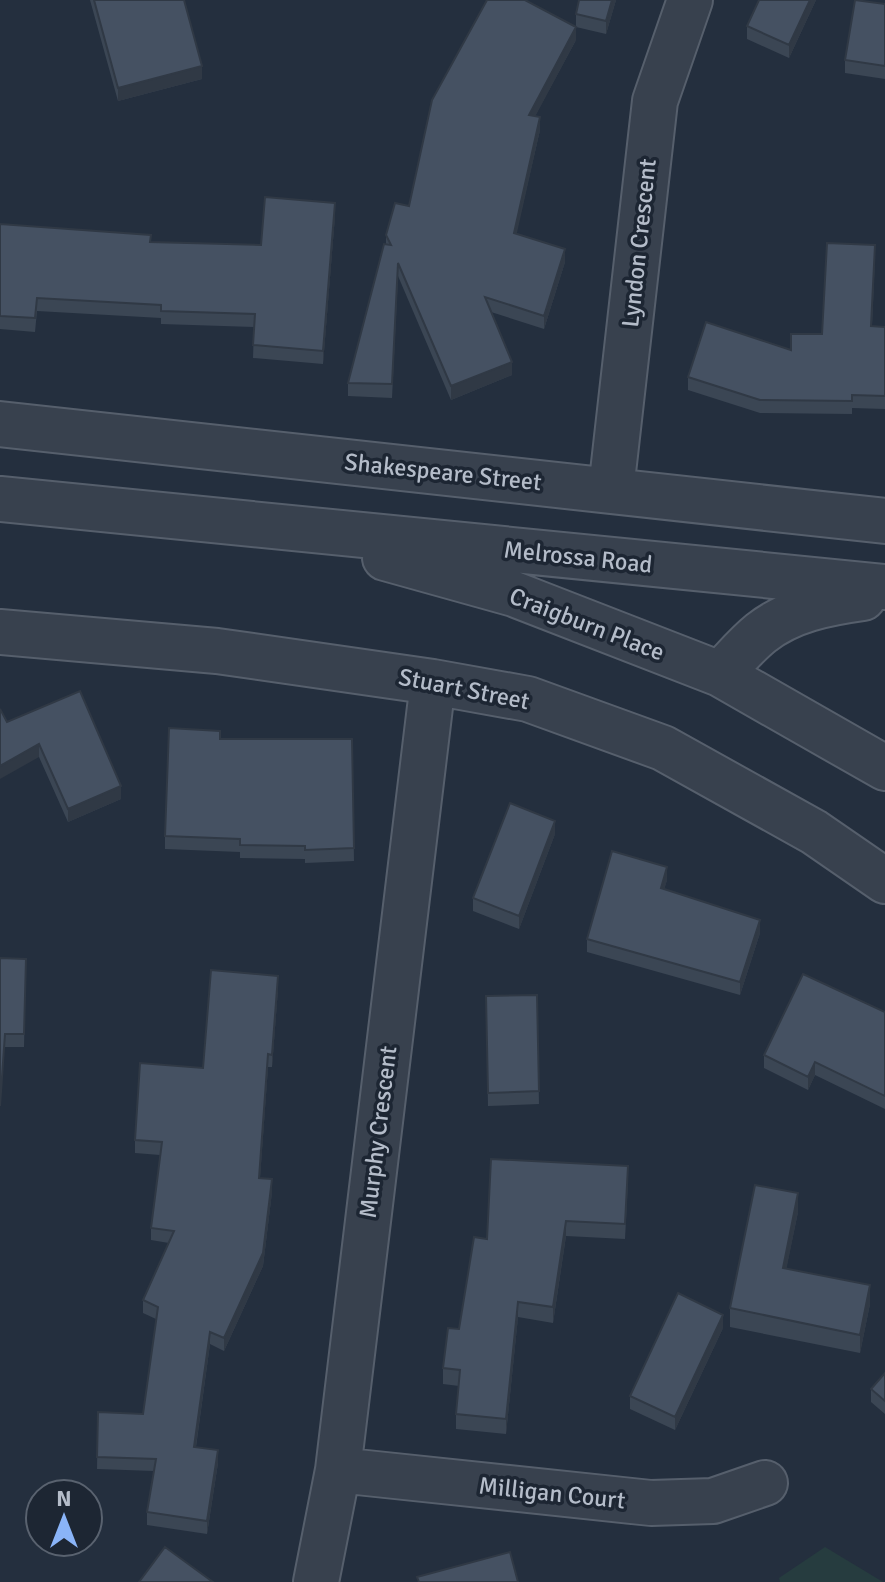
<svg xmlns="http://www.w3.org/2000/svg" width="885" height="1582" font-family="Signika,sans-serif">
	<style>
		.green { fill: #263c3f }
		.lines { fill: none; stroke-linecap: round; stroke-linejoin: round }
		.minor-casing { stroke: #565f6c; stroke-width: 48 }
		.minor { stroke: #38414e; stroke-width: 44 }
		.wall { fill: #3b4654 }
		.shaded-wall { fill: #303945 }
		.building { fill: #455162; stroke: #303945; stroke-width: 2 }
		.labels { text-anchor: middle; stroke-width: 7; stroke-linejoin: round; paint-order: stroke }
		.street-label { font-size: 24px; fill: #b4bcc9; stroke: #1d2633 }
	</style>
	<rect width="100%" height="100%" fill="#242f3e"/>
	<path class="green" d="M825 1547 883 1582H780L779 1578Z"/>
	<g class="lines">
		<defs>
			<path id="minor" d="M0 424 885 521
				M611 490 655 101 690 0
				M0 499 885 587
				M385 558 514 594 720 674 885 768
				M0 632 217 651 433 682 528 699 663 748 814 832 885 881
				M720 674C733 661 746 645 761 633 790 610 827 603 863 598
				M338 1470 651 1503 713 1501 765 1483
				M316 1582 338 1470 433 682"/>
		</defs>
		<use href="#minor" class="minor-casing"/>
		<use href="#minor" class="minor"/>
	</g>
	<path class="wall" d="M90 0H184L202 79 118 101Z
		M616 0 606 34 576 27V14Z
		M759 0H816L789 58 747 39V26Z
		M885 4V79L845 73V60Z
		M576 40 535 116 540 130 516 234 565 262 544 329 491 312 512 375 451 400 398 276 392 398 348 396V383L386 244V235L409 206Z
		M335 216 323 364 253 358 254 327 161 324V318L37 311 35 332 0 329V224L151 242 261 245Z
		M875 258 872 326 885 327V409L852 408V414L760 413 688 390V377L791 350 822 334Z
		M7 722 121 799 68 822 39 757Z
		M220 739H352L354 861 305 863V859L240 858V852L165 849V836Z
		M555 834 519 929 473 911V898Z
		M667 880 664 889 760 933 740 995 587 952V939Z
		M0 958 26 959 24 1047H5Z
		M278 989 272 1067H268L260 1178 272 1192 263 1266 224 1351 210 1344 196 1447 218 1463 207 1534 147 1525V1512L154 1471 97 1469 98 1412 143 1414 156 1319 143 1313V1300L169 1243 151 1240V1228L160 1155 135 1153V1140Z
		M537 995 539 1104 488 1106 486 996Z
		M885 1012V1109L815 1075 808 1090 764 1068V1055Z
		M628 1181 625 1239 566 1236 553 1323 518 1317 506 1434 456 1429V1414L459 1386 443 1384V1368L459 1329 487 1239Z
		M798 1212 786 1269 870 1304 860 1353 730 1327V1308Z
		M723 1328 675 1430 630 1409V1396Z
		M885 1373V1414L871 1402V1389Z"/>
	<path class="shaded-wall" d="M612 0H616L606 34V21Z
		M810 0H816L789 58V45Z
		M576 27V40L529 128V115Z
		M202 66V79L118 101V88Z
		M540 117V130L514 246V233Z
		M335 203V216L323 364V351Z
		M565 249V262L544 329V316Z
		M512 362V375L451 400V386Z
		M39 744V757L0 779V766Z
		M121 786V799L68 822V809Z
		M555 821V834L519 929V916Z
		M667 867V880L661 901V888Z
		M760 920V933L740 995V982Z
		M278 976V989L272 1067V1055Z
		M268 1054V1067L259 1190V1178Z
		M815 1062V1075L808 1090V1077Z
		M272 1179V1192L263 1266 224 1351V1338Z
		M798 1193V1212L783 1286V1268Z
		M566 1221V1236L553 1323V1307Z
		M870 1285V1304L860 1353V1335Z
		M518 1302V1317L506 1434V1419Z
		M723 1315V1328L675 1430V1417Z
		M210 1332V1344L194 1460V1447Z
		M218 1450V1463L207 1534V1521Z"/>
	<path class="building" d="M94 0H184L202 66 118 88Z
		M487 0H525L576 27 529 115 540 117 514 233 565 249 544 316 485 297 512 362 451 386 398 263 392 384 348 383 384 244 391 245 386 235 395 203 409 206 432 100Z
		M579 0H612L606 21 576 14Z
		M759 0H810L789 45 747 26Z
		M855 0 885 4V66L845 60Z
		M265 197 335 203 323 351 253 345 255 314 161 311V305L37 298 35 318 0 316V224L151 235 150 242 261 245Z
		M827 243 875 245 871 326 885 327V396L852 395V401L760 400 688 377 706 322 791 350V334H822Z
		M80 691 121 786 68 809 39 744 0 766V709L7 722Z
		M169 728 220 731V739H352L354 848 305 850V846L240 845V839L165 836Z
		M510 803 555 821 519 916 473 898Z
		M612 851 667 867 661 888 760 920 740 982 587 939Z
		M0 958 26 959 24 1034H5L0 1106Z
		M211 970 278 976 272 1055 268 1054 259 1178 272 1179 263 1253 224 1338 210 1332 194 1447 218 1450 207 1521 147 1512 156 1459 97 1457 98 1412 143 1414 158 1307 143 1300 174 1231 151 1228 162 1142 135 1140 140 1063 203 1068Z
		M803 974 885 1012V1096L815 1062 808 1077 764 1055Z
		M537 995 539 1091 488 1093 486 996Z
		M491 1159 628 1166 625 1224 566 1221 553 1307 518 1302 506 1419 456 1414 460 1370 443 1368 448 1328 459 1329 474 1237 487 1239Z
		M755 1185 798 1193 783 1268 870 1285 860 1335 730 1308Z
		M678 1293 723 1315 675 1417 630 1396Z
		M885 1373V1401L871 1389Z
		M165 1547 213 1582H139Z
		M510 1552 518 1582H419L417 1577Z"/>
	<g class="labels">
		<g class="street-label">
			<text transform="translate(639 243) rotate(-84)" y="8">Lyndon Crescent</text>
			<text transform="translate(443 472) rotate(6)" y="8">Shakespeare Street</text>
			<text transform="translate(578 557) rotate(6)" y="8">Melrossa Road</text>
			<text transform="translate(587 624) rotate(21)" y="8">Craigburn Place</text>
			<text transform="translate(464 689) rotate(11)" y="8">Stuart Street</text>
			<text transform="translate(378 1132) rotate(-83)" y="8">Murphy Crescent</text>
			<text transform="translate(552 1493) rotate(6)" y="8">Milligan Court</text>
		</g>
	</g>
	<g transform="translate(64 1518)"><circle r="38" fill="#1d2633" stroke="#59626f" stroke-width="2"/>
	<path d="M0-6L14 30L0 20L-14 30Z" fill="#8ab4f8"/>
	<text y="-12" font-size="22" font-weight="bold" text-anchor="middle" fill="#b4bcc9">N</text>
	</g>
</svg>
